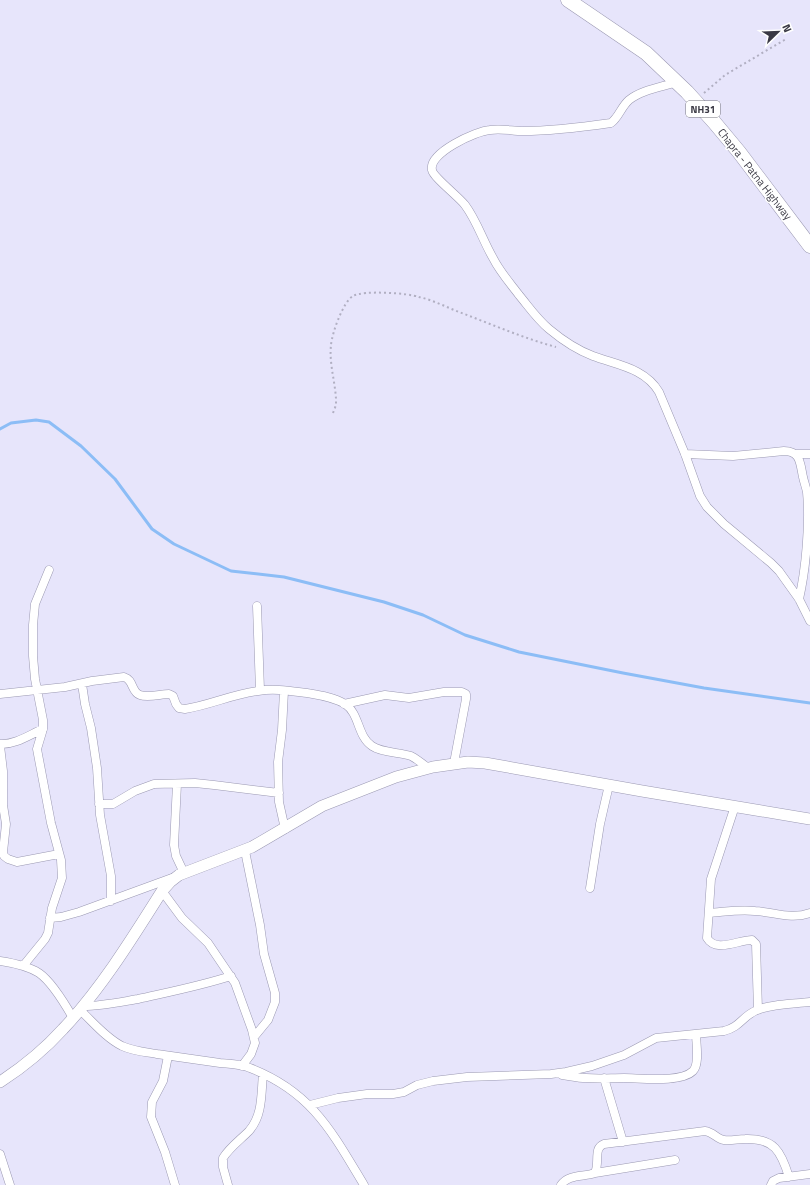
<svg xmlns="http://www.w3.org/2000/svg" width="810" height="1185" font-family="'Titillium Web',sans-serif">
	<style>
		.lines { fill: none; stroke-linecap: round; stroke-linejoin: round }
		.stream { stroke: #8cbdf6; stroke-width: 3 }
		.street-casing { stroke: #9b99b2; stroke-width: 9 }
		.secondary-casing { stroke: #9b99b2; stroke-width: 12 }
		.highway-casing { stroke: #9b99b2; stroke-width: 15 }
		.path { stroke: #b1afc2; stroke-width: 2; stroke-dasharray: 2 3; stroke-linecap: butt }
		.street { stroke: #fff; stroke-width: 8 }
		.secondary { stroke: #fff; stroke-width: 11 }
		.highway { stroke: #fff; stroke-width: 14 }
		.labels { text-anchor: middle; stroke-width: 3; stroke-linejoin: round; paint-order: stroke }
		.shield { fill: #fff; stroke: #75747c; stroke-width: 1 }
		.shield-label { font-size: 10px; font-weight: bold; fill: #3a3944 }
		.street-label { font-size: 11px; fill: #3a3944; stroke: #fff }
	</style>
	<rect width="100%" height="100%" fill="#e7e5fb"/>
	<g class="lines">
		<path class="stream" d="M0 429 11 423 36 420 49 422 81 446 115 479 152 529 174 544 231 571 284 577 384 602 423 615 465 635 519 652 623 673 704 688 810 703"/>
		<defs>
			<path id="street" d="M677 82C662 87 641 90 629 100 621 107 619 117 611 123 583 127 551 131 523 131 512 131 501 128 490 130 476 131 428 153 432 170 433 177 459 197 465 205 477 221 483 241 493 258 500 272 510 283 519 295 529 307 537 319 549 329 561 339 577 350 593 356 617 365 645 368 659 392L685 454 700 496 707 507 724 524 771 563 779 571 799 599 810 621
				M685 454 733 456 784 451C801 451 800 464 803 477 804 482 806 487 807 492 810 522 806 569 799 599
				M795 454H810
				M257 606 260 690
				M82 684 85 704 91 728 97 768 100 815 111 876V901
				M284 691 282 730 278 762 279 802 285 829
				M0 694 65 687 92 681 124 677C134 680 131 692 140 695 148 698 161 694 169 694L173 696 176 704 179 708 185 709C210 705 233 694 258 691 274 688 291 691 307 693 319 695 334 697 345 704 360 714 357 736 372 746 382 753 399 752 411 756 417 759 423 764 428 768
				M344 704 385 695 409 698 444 692H462L466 694V699L454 763
				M0 744C15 745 29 735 43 729
				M0 746 3 771V805L6 824 3 852 4 856 8 859 17 862 59 854
				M177 784 174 845 176 856 184 873
				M99 804H113L135 791 154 784 195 783 214 785 279 793
				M735 806 711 879 707 938C716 953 738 940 752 940L756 944 758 1010
				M245 851 260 925 264 954 275 993V1002L268 1020 254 1037
				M590 888 600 824 609 785
				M162 891 182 918 208 943 235 983 252 1030 255 1043 251 1054 242 1066
				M709 913C724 912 740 909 755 911 774 912 791 920 810 913
				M50 918 61 917 79 912 172 878
				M0 961C13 963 28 966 39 973 52 982 65 1004 73 1018
				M23 966 45 939 48 933 52 908 62 878 61 860 51 823 37 749 43 729V720L35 679 33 656V625L35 604 49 570
				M83 1006C102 1006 120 1002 138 999 169 992 200 986 231 976
				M80 1010C93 1022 106 1038 122 1046 133 1051 145 1052 157 1054 178 1057 199 1060 220 1063 230 1064 241 1064 250 1068 312 1092 332 1132 364 1185
				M168 1056 163 1081 152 1102 151 1117 165 1152 175 1185
				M562 1075C570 1076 578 1078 586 1078 599 1079 611 1078 624 1078 640 1078 681 1083 693 1071 700 1064 696 1043 696 1034
				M604 1078 623 1142
				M310 1105 338 1098 367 1094H393L404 1092 417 1085 433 1081 467 1077 551 1074 566 1072 592 1066 624 1055 656 1038 724 1031C740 1027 742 1017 755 1011 769 1004 793 1004 810 1002
				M0 1154 10 1185
				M595 1173 675 1160
				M228 1185 223 1167V1158C229 1148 240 1140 249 1131 263 1115 261 1094 263 1074
				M561 1185C568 1174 584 1177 595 1173 600 1162 593 1148 604 1144L705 1131C713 1132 717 1139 724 1140 731 1141 738 1139 745 1139 774 1138 781 1151 789 1177
				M771 1185 773 1181 779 1178 810 1174"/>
			<path id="secondary" d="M0 1082C23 1067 45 1049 63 1029 101 989 133 937 162 891L170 882 179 875 252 847 322 806 396 777 433 767 468 762 485 763 642 791 810 819"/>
			<path id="highway" d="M568 0 646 53 687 92 714 122 739 152 810 246"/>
		</defs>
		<use href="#street" class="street-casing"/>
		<use href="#secondary" class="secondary-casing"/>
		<use href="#highway" class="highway-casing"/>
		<path class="path" d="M704 93 725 75 786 39
			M333 413 336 405V399C335 381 329 363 331 345 332 333 343 302 353 296 363 290 408 293 419 297 433 300 446 307 459 312 491 324 523 338 556 347"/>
		<use href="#street" class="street"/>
		<use href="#secondary" class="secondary"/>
		<use href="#highway" class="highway"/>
	</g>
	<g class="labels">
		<rect class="shield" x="686" y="101" width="34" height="16" rx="3"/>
		<g class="shield-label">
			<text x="703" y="113">NH31</text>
		</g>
		<g class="street-label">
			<text transform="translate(755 174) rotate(52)" y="4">Chapra - Patna Highway</text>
		</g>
	</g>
	<g transform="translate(778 32) rotate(67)" stroke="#ffffff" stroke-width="3" paint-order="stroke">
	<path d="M0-3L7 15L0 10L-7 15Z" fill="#3a3944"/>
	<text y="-6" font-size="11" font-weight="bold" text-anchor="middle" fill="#3a3944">N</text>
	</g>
</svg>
